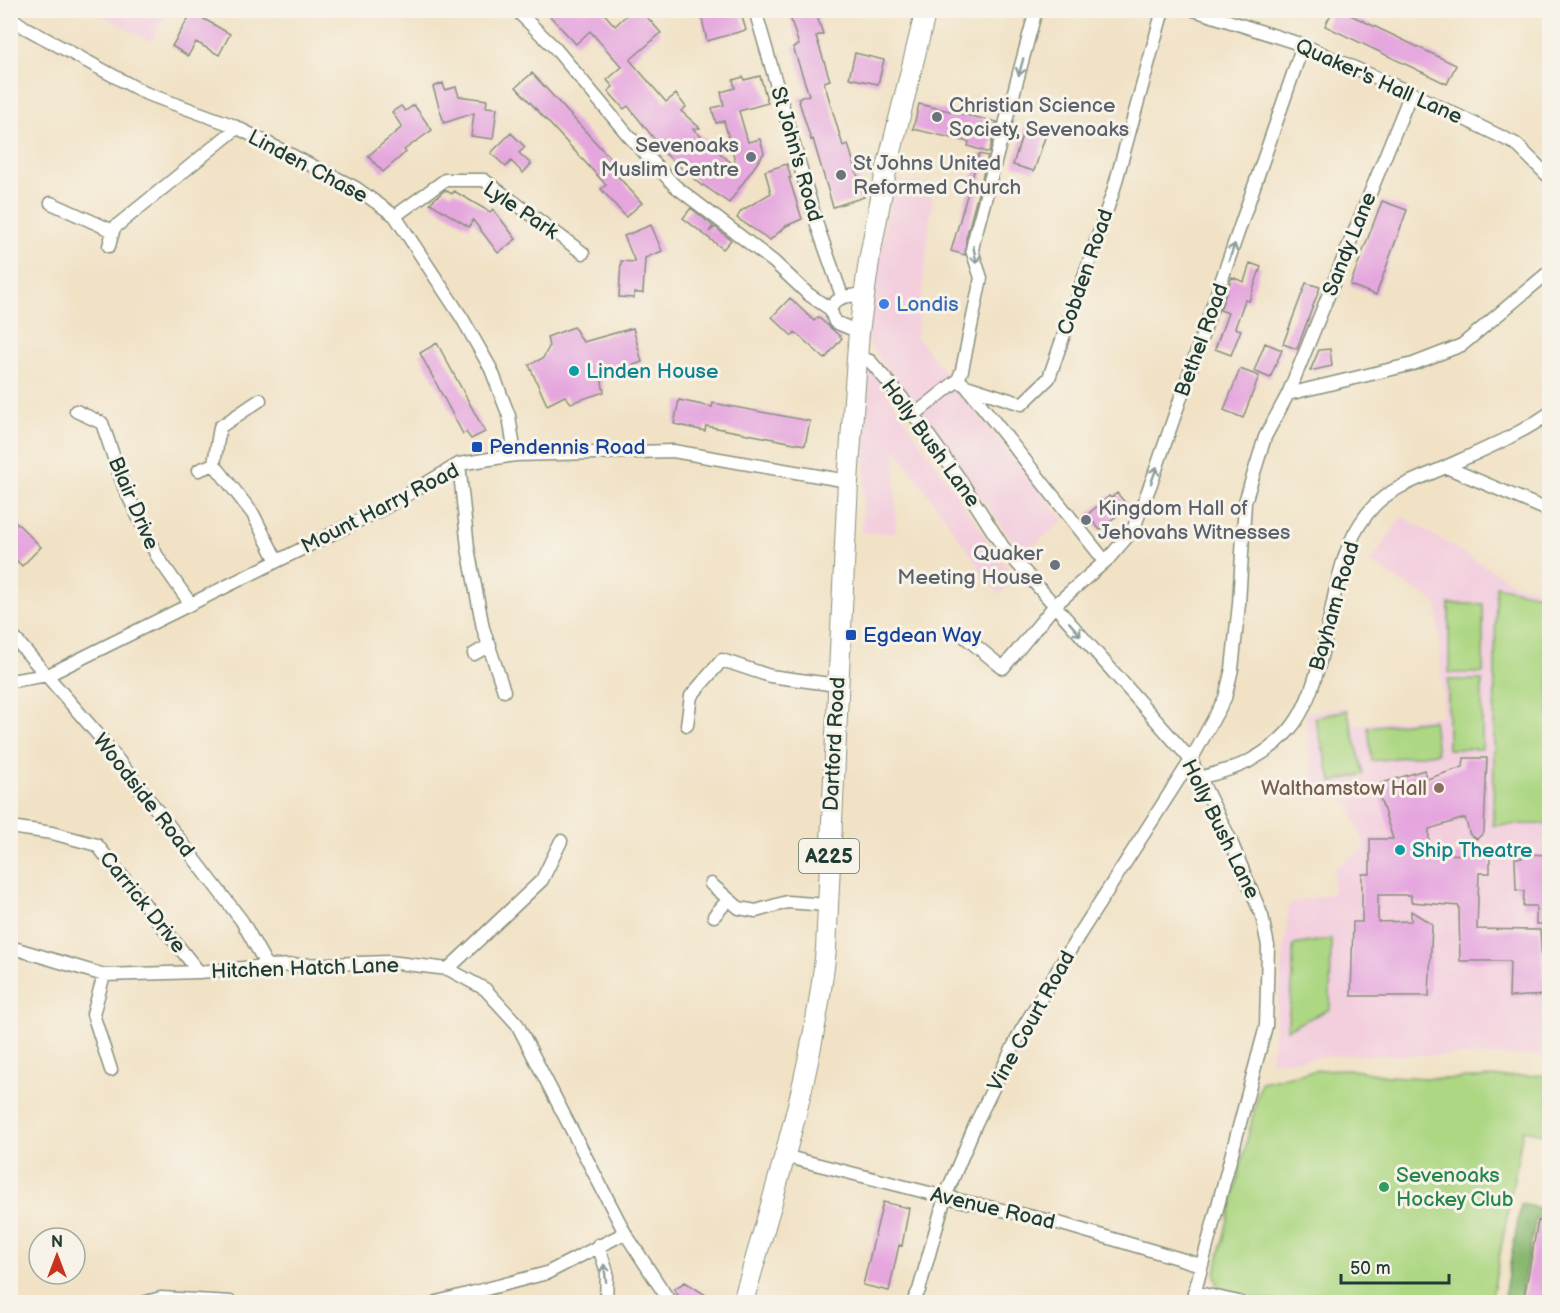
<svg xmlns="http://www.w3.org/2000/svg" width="1560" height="1313" font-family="'Balsamiq Sans',sans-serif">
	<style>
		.built { fill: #f3cfde }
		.green { fill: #add783; stroke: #668a5c; stroke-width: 1.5 }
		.forest { fill: #8ab871; stroke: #547a52; stroke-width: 1.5 }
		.building { fill: #e5a6de }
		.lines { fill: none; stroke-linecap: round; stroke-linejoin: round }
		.minor-casing { stroke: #88907d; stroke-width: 15 }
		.primary-casing { stroke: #88907d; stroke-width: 22 }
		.minor { stroke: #fff; stroke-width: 12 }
		.primary { stroke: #fff; stroke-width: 20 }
		.oneway { stroke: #8f9e9a }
		.worship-dot { fill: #6b7280; stroke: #f7f3e8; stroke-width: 2 }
		.shop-dot { fill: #3f7fe0; stroke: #f7f3e8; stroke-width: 2 }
		.culture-dot { fill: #0f9aa8; stroke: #f7f3e8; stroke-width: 2 }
		.transit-dot { fill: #1a4fb4; stroke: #f7f3e8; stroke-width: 2 }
		.education-dot { fill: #8d6e63; stroke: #f7f3e8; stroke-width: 2 }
		.leisure-dot { fill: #2e9e5b; stroke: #f7f3e8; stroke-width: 2 }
		.labels { text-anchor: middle; stroke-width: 6; stroke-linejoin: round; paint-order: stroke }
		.shield { fill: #f7f3e8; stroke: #60746a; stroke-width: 1.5 }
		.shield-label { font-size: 20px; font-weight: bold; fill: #1f3d34 }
		.street-label { font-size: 21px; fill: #1f3d34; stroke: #f7f3e8 }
		.worship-label { font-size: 21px; fill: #5b616d; stroke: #f7f3e8; text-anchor: start }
		.shop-label { font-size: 21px; fill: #366cbe; stroke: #f7f3e8; text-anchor: start }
		.culture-label { font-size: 21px; fill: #0d838f; stroke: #f7f3e8; text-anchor: start }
		.transit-label { font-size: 21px; fill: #164399; stroke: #f7f3e8; text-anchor: start }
		.education-label { font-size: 21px; fill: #785e54; stroke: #f7f3e8; text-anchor: end }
		.leisure-label { font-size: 21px; fill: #27864d; stroke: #f7f3e8; text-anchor: start }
	</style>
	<rect width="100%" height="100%" fill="#f7f3e8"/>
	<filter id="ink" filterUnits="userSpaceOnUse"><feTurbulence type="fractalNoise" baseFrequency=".0167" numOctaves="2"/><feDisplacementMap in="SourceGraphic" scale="12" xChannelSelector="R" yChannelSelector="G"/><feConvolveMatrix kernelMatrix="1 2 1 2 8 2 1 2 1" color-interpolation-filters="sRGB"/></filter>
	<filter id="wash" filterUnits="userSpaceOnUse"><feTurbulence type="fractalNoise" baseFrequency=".008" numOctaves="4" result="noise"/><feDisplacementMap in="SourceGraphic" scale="24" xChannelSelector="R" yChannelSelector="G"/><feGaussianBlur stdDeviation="1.35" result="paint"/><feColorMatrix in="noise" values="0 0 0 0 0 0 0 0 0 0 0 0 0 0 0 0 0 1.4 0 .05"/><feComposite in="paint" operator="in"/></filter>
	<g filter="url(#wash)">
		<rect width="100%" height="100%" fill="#f1e2c6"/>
		<path class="built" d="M92 11H169L151 41Z
			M894 179 934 185 917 337 1064 521 1022 554 864 337Z
			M869 367 1015 580 999 595 895 447 896 534 862 532Z
			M1402 516 1515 584 1549 592V1056L1346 1055 1271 1062 1289 904 1333 893 1334 868 1365 847 1343 790 1313 786 1306 713 1346 706 1354 725 1442 715V685L1437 603 1370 563Z"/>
		<path class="green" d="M1496 586 1549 597V824L1493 825Z
			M1449 604H1483V673H1449Z
			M1448 680H1482V749H1448Z
			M1347 710 1364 774 1332 782 1315 718Z
			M1433 720 1437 753 1372 761 1368 727Z
			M1331 939 1330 1009 1287 1029 1293 976V945Z
			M1347 1069 1388 1076 1445 1079 1549 1075V1135L1523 1130 1491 1302H1281L1224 1293 1218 1287 1215 1274 1261 1082 1319 1070Z"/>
		<path class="forest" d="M1521 1204 1549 1210V1221L1536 1219 1519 1302H1503Z"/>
		<g id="blocks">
			<path class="building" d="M544 10H601L615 26 632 10H641L661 33 630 60 666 102 676 94 686 107 681 111 700 128 693 129 737 168 724 121 716 123 712 108 724 105 721 92 735 88 733 80 743 77 744 80 760 76 768 103 739 111 748 142 760 139 764 153 729 203 703 185 702 186 653 143 656 141 628 106 624 109 608 91 613 87 607 80 622 67 590 31 576 44Z
				M700 10H740L746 30 707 41Z
				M791 10H815L823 34 816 36 830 80 824 82 843 146 848 144 864 197 833 207 813 139 811 140 798 98 809 95 793 47 799 45 789 14 792 13Z
				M1333 10H1340L1456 65 1447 84 1325 26Z
				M192 12 230 34 219 55 196 42 188 56 172 46Z
				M855 53 884 60 878 84 849 78Z
				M532 73 620 169 615 173 642 203 626 217 601 189 606 185 516 87Z
				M443 83 445 90 456 87 459 96 487 100 486 107 497 108 493 139 471 136 474 113 444 123 433 87Z
				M919 104 997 122 989 153 968 146 969 142 913 129Z
				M414 105 432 130 404 150 406 152 383 172 368 156 402 127 392 112 401 106 405 111Z
				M1025 125 1047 131 1034 171 1013 165Z
				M511 133 525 147 519 153 531 164 523 173 511 161 506 167 491 153Z
				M979 154 988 156 966 238 965 255 951 251Z
				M787 164 791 178H789L802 219 786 226 770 240 737 218 741 211 771 193 765 171Z
				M445 190 452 194 454 191 490 212 493 209 516 239 498 253 473 220 469 227 430 203Z
				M1382 201 1407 210 1376 295 1350 285Z
				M691 208 713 226 709 232 715 227 731 240 723 249 683 218Z
				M651 225 662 251 645 258 643 293H634V298L619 297 621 261 635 262 624 236Z
				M1250 263 1261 267 1249 301 1245 300 1235 328 1241 330 1231 355 1215 349 1228 313 1220 310 1232 277 1244 282Z
				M1306 283 1320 287 1297 349 1283 344Z
				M790 298 814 321 818 317 842 338 825 359 795 332 792 336 772 317Z
				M574 327 583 342 633 328 642 362 601 377 604 392 571 403 565 396 547 405 529 365 543 358 549 347 547 337Z
				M437 343 485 432 471 439 466 432 463 434 420 353Z
				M1265 343 1282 350 1270 378 1254 371Z
				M1330 349 1332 366 1310 371 1319 350Z
				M1240 369 1259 376 1243 418 1224 410Z
				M679 400 712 407 713 403 810 421 805 445 706 426 705 431 674 424Z
				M1117 493 1128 506 1100 530 1087 515 1109 496 1111 498Z
				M10 516 41 547 22 566 10 554Z
				M1464 758H1487L1484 832 1477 839 1470 835 1465 818 1429 829V854L1490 855V873H1479L1477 929 1540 930 1543 977 1550 978V995L1509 997 1510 961H1460L1459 906 1411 902V895H1378V922L1411 921V911L1432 924 1429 996H1351L1353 922H1362V874H1370V839H1393L1376 785 1424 770 1427 779 1463 767Z
				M1522 854 1550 855V924H1536V906H1523L1524 891 1516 890 1515 858H1522Z
				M883 1202 909 1208 902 1246 899 1245 889 1291 863 1285Z
				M1538 1221 1550 1223V1302H1523Z
				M685 1282 717 1302H682L674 1289Z"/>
		</g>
	</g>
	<g filter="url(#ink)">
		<use href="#blocks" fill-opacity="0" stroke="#88907d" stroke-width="1.5"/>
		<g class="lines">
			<defs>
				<path id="minor" d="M516 10 555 48 627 134 675 186 774 262 808 294 830 309
					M755 10 818 228 842 296
					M1194 10 1303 45 1411 93 1516 144 1550 178
					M10 17 24 27 145 93 232 125 356 188 395 216 462 318 491 369 509 416 515 455
					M51 203 113 231
					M395 216 445 180H484L583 253
					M109 246 114 228 237 128
					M859 332 835 322 830 309C839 294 849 296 865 295
					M857 356 870 361 902 398 959 478 1003 547 1191 760 1229 837 1262 916 1268 946 1266 1026 1192 1302
					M958 380 962 370 981 278 972 250 974 240 1036 10
					M966 386 1104 560
					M1288 394 1411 93
					M260 400 220 427 214 464 253 514 277 561
					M76 411 102 423 124 487 157 556 190 603
					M914 415 958 380 966 386 1022 404 1049 378 1113 192 1163 10
					M459 464 468 548 483 628 504 691
					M1446 467 1550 511
					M199 470 214 464
					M10 633 100 737 157 810 242 921 267 966
					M965 637 1003 668 1055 605 1108 559 1133 530 1153 478 1303 45
					M474 654 490 645
					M10 681 48 675 386 507 459 464 515 455 673 451 848 481
					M687 725 691 696 722 660 770 676 837 685
					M1199 778C1216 773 1236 769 1251 760 1264 753 1280 741 1290 729 1317 698 1327 628 1336 588 1343 558 1352 529 1374 506 1391 488 1418 479 1441 469 1478 452 1516 437 1550 413
					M10 827 52 833 97 845 199 972
					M711 884 739 908 756 911 787 902 827 905
					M714 916 728 900
					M10 947 104 975 199 972 267 966 389 962 448 969 485 989 517 1024 625 1233 670 1302
					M448 969 542 880 561 841
					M104 975 93 1014 111 1070
					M784 1156 945 1197 1055 1222 1201 1265
					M598 1245 607 1272 606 1302
					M1194 1292 1239 1302
					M146 1302 161 1298 231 1302
					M437 1302 547 1273 625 1233
					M913 1302 919 1290 945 1197 976 1123 1021 1031 1079 935 1191 760 1225 698 1232 669 1239 604 1245 502 1265 437 1288 394 1413 364 1462 345 1550 271"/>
				<path id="primary" d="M743 1302C776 1187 814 1069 826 949L848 481 859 332 869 261 885 176 926 10"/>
			</defs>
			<use href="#minor" class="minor-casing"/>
			<use href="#primary" class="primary-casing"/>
			<use href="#minor" class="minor"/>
			<use href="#primary" class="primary"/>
		</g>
		<defs><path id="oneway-shaft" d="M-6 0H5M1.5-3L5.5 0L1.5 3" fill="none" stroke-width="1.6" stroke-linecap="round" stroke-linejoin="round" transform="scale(1.5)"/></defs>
		<g class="oneway">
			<use href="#oneway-shaft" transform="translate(1021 67) rotate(105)"/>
			<use href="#oneway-shaft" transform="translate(1232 252) rotate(-71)"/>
			<use href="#oneway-shaft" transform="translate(975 255) rotate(79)"/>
			<use href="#oneway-shaft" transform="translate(1154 475) rotate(-70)"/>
			<use href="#oneway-shaft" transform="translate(1075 629) rotate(49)"/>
			<use href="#oneway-shaft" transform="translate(605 1273) rotate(-97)"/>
		</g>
	</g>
	<g class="worship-dot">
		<circle cx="937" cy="117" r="6"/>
		<circle cx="751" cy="157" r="6"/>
		<circle cx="841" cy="175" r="6"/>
		<circle cx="1086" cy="520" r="6"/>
		<circle cx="1055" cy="565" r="6"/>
	</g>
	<circle class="shop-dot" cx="884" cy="304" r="6"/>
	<g class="culture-dot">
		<circle cx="574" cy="371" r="6"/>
		<circle cx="1400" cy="850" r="6"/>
	</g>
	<g class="transit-dot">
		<rect x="471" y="441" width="12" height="12" rx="3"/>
		<rect x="845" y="629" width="12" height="12" rx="3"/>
	</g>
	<circle class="education-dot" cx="1439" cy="788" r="6"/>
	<circle class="leisure-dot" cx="1384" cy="1187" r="6"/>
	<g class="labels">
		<rect class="shield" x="799" y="839" width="60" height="34" rx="4.5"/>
		<g class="shield-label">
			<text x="829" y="863">A225</text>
		</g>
		<g class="street-label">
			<text transform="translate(1379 81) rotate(24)" y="7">Quaker's Hall Lane</text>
			<text transform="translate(797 154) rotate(74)" y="7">St John's Road</text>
			<text transform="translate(308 166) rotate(28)" y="7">Linden Chase</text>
			<text transform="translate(521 210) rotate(34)" y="7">Lyle Park</text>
			<text transform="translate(1349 244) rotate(-68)" y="7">Sandy Lane</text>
			<text transform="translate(1085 272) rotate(-71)" y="7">Cobden Road</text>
			<text transform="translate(1201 340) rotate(-70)" y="7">Bethel Road</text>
			<text transform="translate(931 443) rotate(54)" y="7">Holly Bush Lane</text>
			<text transform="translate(134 503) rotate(67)" y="7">Blair Drive</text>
			<text transform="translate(380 508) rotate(-27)" y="7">Mount Harry Road</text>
			<text transform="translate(1334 606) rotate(-74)" y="7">Bayham Road</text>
			<text transform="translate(834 744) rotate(-87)" y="7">Dartford Road</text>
			<text transform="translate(144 795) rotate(52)" y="7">Woodside Road</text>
			<text transform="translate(1221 829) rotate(64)" y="7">Holly Bush Lane</text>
			<text transform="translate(143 902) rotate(51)" y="7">Carrick Drive</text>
			<text transform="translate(305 968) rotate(-2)" y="7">Hitchen Hatch Lane</text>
			<text transform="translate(1031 1021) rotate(-61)" y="7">Vine Court Road</text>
			<text transform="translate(993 1208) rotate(13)" y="7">Avenue Road</text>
		</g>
		<g class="worship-label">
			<text x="949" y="112">Christian Science<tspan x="949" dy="24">Society, Sevenoaks</tspan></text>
			<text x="739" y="152" text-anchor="end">Sevenoaks<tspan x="739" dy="24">Muslim Centre</tspan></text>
			<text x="853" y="170">St Johns United<tspan x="853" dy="24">Reformed Church</tspan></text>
			<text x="1098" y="515">Kingdom Hall of<tspan x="1098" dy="24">Jehovahs Witnesses</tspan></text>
			<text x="1043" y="560" text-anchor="end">Quaker<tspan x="1043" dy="24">Meeting House</tspan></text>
		</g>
		<g class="shop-label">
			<text x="896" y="311">Londis</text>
		</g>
		<g class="culture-label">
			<text x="586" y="378">Linden House</text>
			<text x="1412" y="857">Ship Theatre</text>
		</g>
		<g class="transit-label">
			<text x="489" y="454">Pendennis Road</text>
			<text x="863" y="642">Egdean Way</text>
		</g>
		<g class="education-label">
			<text x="1427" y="795">Walthamstow Hall</text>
		</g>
		<g class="leisure-label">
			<text x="1396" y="1182">Sevenoaks<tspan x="1396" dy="24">Hockey Club</tspan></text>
		</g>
	</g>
	<rect width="1560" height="1313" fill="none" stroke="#f7f3e8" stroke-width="36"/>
	<g transform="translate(57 1256)"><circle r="28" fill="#f7f3e8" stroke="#a1aaa0" stroke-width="1.5"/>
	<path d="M0-4.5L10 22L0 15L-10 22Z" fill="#c8321e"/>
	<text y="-9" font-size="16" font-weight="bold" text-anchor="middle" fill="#1f3d34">N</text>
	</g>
	<path d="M1341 1274v9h108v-9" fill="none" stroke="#1f3d34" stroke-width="3"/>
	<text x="1350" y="1274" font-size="18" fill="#1f3d34" stroke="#f7f3e8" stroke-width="4.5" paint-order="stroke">50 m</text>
</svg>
